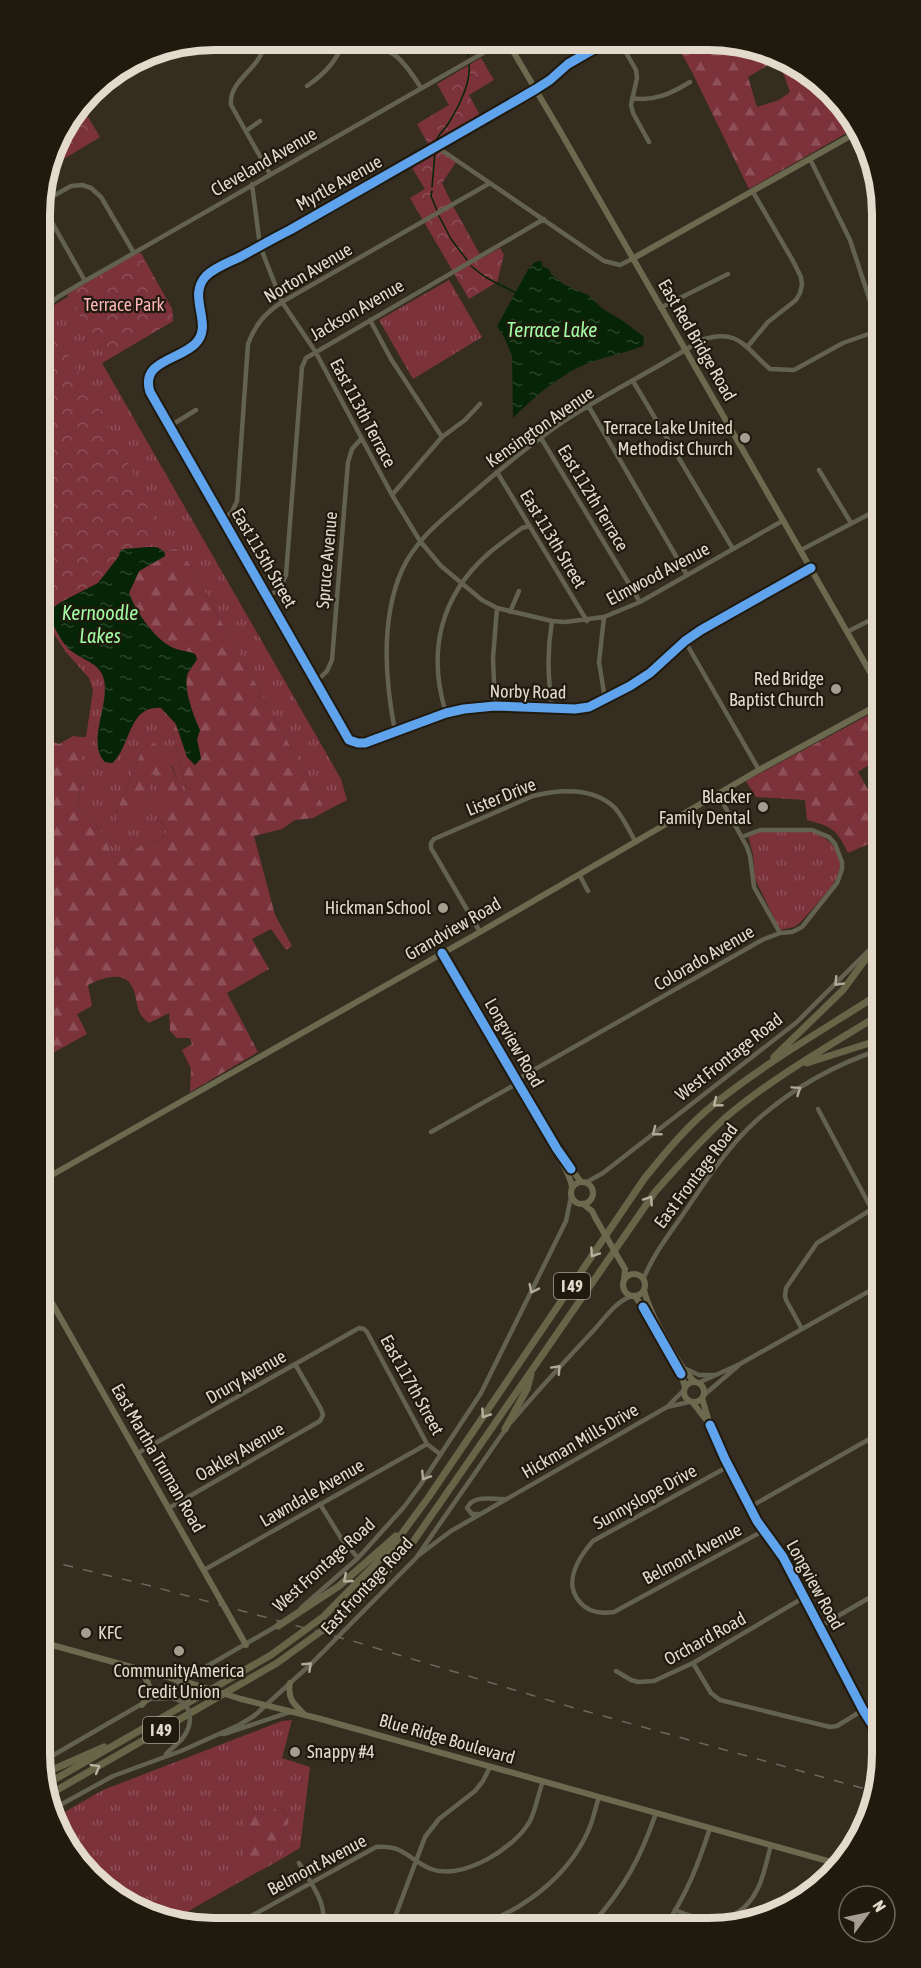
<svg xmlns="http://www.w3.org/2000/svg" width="921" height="1968" font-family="'Asap Condensed',sans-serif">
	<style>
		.grass { fill: url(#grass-tufts) }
		.forest { fill: url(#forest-firs); fill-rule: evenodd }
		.park { fill: url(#park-crowns) }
		.water { fill: url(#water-ripples) }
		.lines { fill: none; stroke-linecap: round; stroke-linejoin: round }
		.stream { stroke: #062507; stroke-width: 1.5 }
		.minor { stroke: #636250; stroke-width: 4.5 }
		.major { stroke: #6b6a4f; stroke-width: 6 }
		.highway { stroke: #666548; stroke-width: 7 }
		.rail { stroke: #6b695b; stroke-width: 1.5; stroke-dasharray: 10 10; stroke-linecap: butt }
		.minor-bridge { stroke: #636250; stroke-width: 4.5 }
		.major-bridge { stroke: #6b6a4f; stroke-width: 6 }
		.cycleway-casing { stroke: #1f190e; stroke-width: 13 }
		.cycleway { stroke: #60a3ed; stroke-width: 9 }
		.oneway { stroke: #b0aa9a }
		.oneway2 { stroke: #b7b19e }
		.poi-dot { fill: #a69d90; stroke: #1f190e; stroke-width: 2 }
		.labels { text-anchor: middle; stroke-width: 4.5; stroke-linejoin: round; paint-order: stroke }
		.shield { fill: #1f190e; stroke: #a8a093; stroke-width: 1.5 }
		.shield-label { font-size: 16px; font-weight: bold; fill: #e3dacc }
		.street-label { font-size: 18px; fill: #e3dacc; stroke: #1f190e }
		.park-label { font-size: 18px; fill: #feb3b8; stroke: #1f190e }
		.poi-label { font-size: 18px; fill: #e3dacc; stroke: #1f190e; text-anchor: end }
		.water-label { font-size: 20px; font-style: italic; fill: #a2fca4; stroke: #1f190e }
		.rim { fill: none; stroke: #e3dacc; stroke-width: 8 }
	</style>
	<defs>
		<pattern id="grass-tufts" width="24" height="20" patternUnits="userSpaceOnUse" patternTransform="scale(1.5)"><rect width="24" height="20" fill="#7b323b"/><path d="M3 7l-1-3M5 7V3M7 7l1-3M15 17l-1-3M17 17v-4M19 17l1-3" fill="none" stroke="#8e4f56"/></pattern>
		<pattern id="forest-firs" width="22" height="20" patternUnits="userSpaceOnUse" patternTransform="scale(1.5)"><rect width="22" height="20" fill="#7b323b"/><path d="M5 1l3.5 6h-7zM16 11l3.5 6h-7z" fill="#8e4f56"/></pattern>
		<pattern id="park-crowns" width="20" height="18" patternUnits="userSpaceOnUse" patternTransform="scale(1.5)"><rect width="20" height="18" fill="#7b323b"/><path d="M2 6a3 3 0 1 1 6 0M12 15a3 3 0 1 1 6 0" fill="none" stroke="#8e4f56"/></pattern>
		<pattern id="water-ripples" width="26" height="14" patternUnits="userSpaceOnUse" patternTransform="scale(1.5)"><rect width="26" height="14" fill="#062507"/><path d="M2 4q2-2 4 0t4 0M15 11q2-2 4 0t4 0" fill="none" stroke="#2a442a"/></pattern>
	</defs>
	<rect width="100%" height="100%" fill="#352d20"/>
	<path class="grass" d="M141 253 172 309 173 321 102 363 341 779 347 800 326 811 191 567 178 548 164 551 156 547 68 648C76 654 88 659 95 665 122 688 82 738 105 762L113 763C131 746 128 705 161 707L176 724 173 731 187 792H181L173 767 143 748 116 813 118 825 147 797 151 774 156 778 166 799 161 822 168 830 161 840 142 845 122 858 112 857C107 837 96 821 78 810L81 780V737H86L93 690 89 678 65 651 49 626 41 621 40 318 51 307Z
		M449 280 482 337 413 379 379 320Z
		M808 831C830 836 849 856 836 879 829 892 810 911 800 923L794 927 780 930 755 879 753 854 748 836 759 832Z
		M292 1720 282 1758 310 1767 300 1848 271 1865 289 1821 282 1806 266 1815 243 1812V1880L171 1921 98 1885 56 1817 103 1790 282 1721Z"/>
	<path class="forest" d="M675 42H741L823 83 852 130 749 189 692 72ZM775 61 784 75 790 92 779 100 757 107 748 77Z
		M179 548 191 567 326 811 313 818 295 820 282 829 254 836 275 915 292 946 286 950 271 929 252 939 269 969 227 993 258 1052 190 1092 191 1069 182 1050 192 1044 190 1038H177L170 1031 169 1013 149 1023C132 1010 140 999 131 985 122 970 100 979 88 985L92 1006 77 1014 87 1034 42 1059V816L53 801 41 774V738L59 744 73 736 81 737V780L78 810C96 821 107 837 112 857L122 858 142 845 161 840 168 830C156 817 158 814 166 799L157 791 156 778 152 774 147 797 136 818 127 829 118 825 116 813 143 748 154 743C170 757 175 773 181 792H187L173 731 176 724 187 757 201 759 197 739 200 730C194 717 184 691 187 676 188 671 194 665 197 659L195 654C188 651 182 651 176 649 157 643 135 611 129 593L139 571 165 556 164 551Z
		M878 710V759L858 772 878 807V840L848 853C836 828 832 827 807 820L805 800 756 797 746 781Z
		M281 1805 289 1821 271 1865 243 1880V1812L266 1815Z"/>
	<path class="park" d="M481 58 494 80 469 95 481 117 436 143 440 150 456 162 442 183 453 206 482 258 500 248 504 255 497 282 469 299 410 198 425 189 409 163 432 151 417 124 449 105 437 84Z
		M81 105 100 137 49 168 57 136Z
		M139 252 172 309 173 321 107 360 67 294Z
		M43 312 90 392 153 510 151 529 140 552 107 574 98 583 56 611 41 625 40 315Z"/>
	<path class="water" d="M541 261 543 267 549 269 551 274 563 284 588 295 603 309 623 321 644 337 643 346C628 352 612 355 597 360 565 370 536 395 513 418L512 356 505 339 497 326 529 268 535 262Z
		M148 547H156L164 551 165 556 139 571 129 593C135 611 157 643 176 649 182 651 188 651 195 654L197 659C194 664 189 670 187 675 183 688 194 718 200 730L197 739 201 759 195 765 187 757 176 724 161 708C128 705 131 746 112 763L105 762C85 741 113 700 103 676 97 661 78 659 67 647 63 643 60 637 57 632 53 624 49 620 50 610L61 602 98 583 119 556 120 551 124 549Z"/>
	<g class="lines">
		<path class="stream" d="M467 41 468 57
			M435 144C437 135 443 132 448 124 458 108 471 84 469 65
			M432 187 435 152
			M432 191 431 196 437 210
			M439 216 451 239 467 260
			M471 266 485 277 516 293"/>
		<path class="minor" d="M268 39C265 47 262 54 257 61 247 75 229 86 231 105L270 174
			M359 40C395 51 401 56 421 88
			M588 41 593 50
			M608 41 568 64 550 80 536 89C454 137 372 183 290 230 272 239 255 249 238 258 227 263 214 268 206 276 186 297 215 325 195 344 179 360 140 361 150 392L349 740 358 743H365L446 713 464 709 495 706 575 709 589 707 630 686 650 673 685 641 701 630 811 568
			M620 42 636 70 637 78 631 105 633 113 649 142
			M307 86C326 73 336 61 345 40
			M632 98C654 102 672 93 690 82
			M246 131 260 121
			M437 147 604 261 620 265 632 259
			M810 159 850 240 876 319
			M252 184 260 246 282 302 315 351 392 495 420 541 441 566 482 600 497 608 552 621 565 622 604 617 640 602 784 520
			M40 201 85 281
			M41 203 71 186 82 185 91 188 101 197 134 253
			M660 308 728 274
			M40 312 58 297 85 281 504 41
			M370 320 391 359 442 437
			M748 346 768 322 796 300 800 293 802 285 801 277 793 261 753 192
			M633 381 733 549
			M589 407 687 575
			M170 426 196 410
			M874 434 877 439
			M541 438 640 602
			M819 470 851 523
			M497 472 587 621
			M392 495 442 437 465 420 480 404
			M223 519 232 512 237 501 248 344C255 325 265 313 282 302L490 183
			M801 550 877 510
			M268 597 280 588 286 575 302 367 306 358 544 219
			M510 612 519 591
			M604 617 599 662 605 699
			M552 621C547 651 547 678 553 709
			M847 632 878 616
			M685 641 759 770
			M316 682 327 671 332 660 348 462 352 449 361 439
			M495 706 493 658 497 608
			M446 713C427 652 440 596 489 553 500 544 511 536 522 528L529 526
			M395 731C385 680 380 620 402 570 416 539 443 519 468 497 499 470 531 444 564 421 608 392 657 369 701 340 739 327 746 349 770 369L794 370 843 343 877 331
			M718 794 747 847 750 856 754 887 780 933
			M579 874 588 891
			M480 932 431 848V843L434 839 533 796C559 789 594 787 615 808 623 817 629 830 635 841
			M516 1080 762 940 780 933 792 932 802 927 837 883 842 869V862L835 844 829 837 812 830H760L742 837
			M431 1132 518 1083
			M585 1183 603 1173 797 1022 871 948
			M643 1280C653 1254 671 1232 686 1210 707 1179 729 1145 757 1120 792 1089 834 1065 879 1050
			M802 1329 786 1300 785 1296 786 1288 817 1243 869 1211 871 1208 818 1109
			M686 1369 699 1375H715
			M698 1383 740 1364 880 1285
			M704 1395 738 1366
			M669 1405 684 1390
			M512 1421C538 1390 566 1360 594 1330 605 1318 616 1301 632 1296
			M138 1453 359 1328 364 1329 367 1332 427 1444 440 1454
			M729 1466 593 1541C579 1557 563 1582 579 1601 588 1613 601 1614 614 1612L763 1531
			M320 1504 341 1538 358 1558
			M750 1507 880 1433
			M169 1508 320 1421 323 1415 321 1409 295 1364
			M478 1514H472L467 1508C473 1495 490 1499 503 1499
			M419 1555 451 1531 667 1407 689 1402
			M204 1570 427 1444
			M301 1608 358 1558 404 1507 421 1484 481 1393 566 1221 571 1197
			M819 1627 881 1591
			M693 1663 711 1693 720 1700 830 1727 837 1726 863 1710
			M616 1671 631 1680 638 1682 654 1681 693 1663 803 1598
			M155 1699 171 1698
			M224 1734 290 1712
			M166 1754 182 1739
			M45 1760 280 1624
			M51 1810 113 1776 181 1751 239 1725 254 1716 312 1663 416 1558 507 1427
			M299 1863C310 1882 327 1902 323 1925
			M675 1910C707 1924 739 1925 757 1890 764 1877 767 1859 771 1845
			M394 1919 409 1925
			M667 1923C687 1894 699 1862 710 1828
			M483 1924C529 1906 573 1872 591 1824 594 1815 596 1806 599 1797
			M592 1924C624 1889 641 1857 656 1813
			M235 1925 376 1847C403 1844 409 1860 431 1869 462 1881 515 1848 530 1821 536 1809 538 1794 543 1781
			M392 1925 425 1837 439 1819 475 1791 483 1781 490 1767"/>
		<path class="major" d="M507 41 560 131 878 686
			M632 259 854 134
			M442 953 557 1149 581 1182
			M558 1152C562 1165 570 1174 572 1187
			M43 1180 480 932 759 770 878 705
			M571 1193a11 11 0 1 1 22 0a11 11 0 1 1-22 0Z
			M583 1204 592 1211 596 1219
			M622 1264 625 1269 624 1281
			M623 1285a11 11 0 1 1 22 0a11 11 0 1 1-22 0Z
			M43 1287 246 1645
			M644 1290C649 1312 679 1368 695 1382
			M635 1296 650 1318
			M665 1345 681 1374 685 1387
			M684 1392a10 10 0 1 1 20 0a10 10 0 1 1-20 0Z
			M702 1398 710 1425 725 1459 757 1521 783 1557 863 1710 882 1740
			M693 1403 707 1421
			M45 1643 196 1685
			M138 1670C151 1682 153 1691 142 1705
			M290 1683C287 1699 294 1704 305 1715
			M241 1699 317 1718 842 1865
			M876 1736 882 1751"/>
		<path class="highway" d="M774 1057 843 990 879 941
			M807 1063 879 1040
			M505 1429 527 1389 531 1374
			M278 1626 339 1586 396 1536
			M45 1773 104 1747
			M45 1785 271 1655 323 1617 392 1547 428 1498 644 1179C665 1153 687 1126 713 1105 765 1063 823 1030 879 994
			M45 1797 277 1663 345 1614 374 1586 413 1542 655 1192C677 1167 700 1141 725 1118 772 1078 827 1047 879 1015"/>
		<path class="rail" d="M44 1560 151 1586 356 1642 571 1707 876 1792"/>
		<path class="minor-bridge" d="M171 1698C194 1702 194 1724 182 1739"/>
		<path class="major-bridge" d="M596 1219 622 1264
			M196 1685 241 1699"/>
		<defs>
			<path id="cycleway" d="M608 41 568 64 550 80 536 89C454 137 372 183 290 230 272 239 255 249 238 258 227 263 214 268 206 276 186 297 215 325 195 344 179 360 140 361 150 392L349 740 358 743H365L446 713 464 709 495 706 575 709 589 707 630 686 650 673 685 641 701 630 811 568
				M442 953 518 1083 557 1149 571 1169
				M643 1307 681 1374
				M710 1425 725 1459 757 1521 783 1557 863 1710 882 1740"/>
		</defs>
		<use href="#cycleway" class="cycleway-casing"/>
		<use href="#cycleway" class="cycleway"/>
	</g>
	<defs><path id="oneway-chevron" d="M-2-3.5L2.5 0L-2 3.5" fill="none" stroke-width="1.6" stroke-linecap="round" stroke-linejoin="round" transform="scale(1.5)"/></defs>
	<g class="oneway">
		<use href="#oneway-chevron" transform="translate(838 982) rotate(134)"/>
		<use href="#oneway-chevron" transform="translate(797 1090) rotate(-34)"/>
		<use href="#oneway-chevron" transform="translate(656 1132) rotate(142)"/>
		<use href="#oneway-chevron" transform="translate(533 1289) rotate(116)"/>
		<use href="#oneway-chevron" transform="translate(557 1369) rotate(-47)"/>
		<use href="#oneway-chevron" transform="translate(425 1476) rotate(123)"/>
		<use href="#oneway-chevron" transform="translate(308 1666) rotate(-43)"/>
	</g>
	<g class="oneway2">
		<use href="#oneway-chevron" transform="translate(717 1103) rotate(141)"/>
		<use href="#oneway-chevron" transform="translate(649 1200) rotate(-56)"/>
		<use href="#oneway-chevron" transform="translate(594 1253) rotate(124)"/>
		<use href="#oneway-chevron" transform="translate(485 1414) rotate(124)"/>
		<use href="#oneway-chevron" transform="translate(347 1579) rotate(139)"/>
		<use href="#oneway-chevron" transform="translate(96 1768) rotate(-30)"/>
	</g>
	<g class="poi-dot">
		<circle cx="745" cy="438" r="6"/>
		<circle cx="836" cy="689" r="6"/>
		<circle cx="763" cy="807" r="6"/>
		<circle cx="443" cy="908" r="6"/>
		<circle cx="86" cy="1633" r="6"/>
		<circle cx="179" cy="1651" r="6"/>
		<circle cx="295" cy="1752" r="6"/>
	</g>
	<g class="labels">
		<g class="shield">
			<rect x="554" y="1273" width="36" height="26" rx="4.5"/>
			<rect x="143" y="1717" width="36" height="26" rx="4.5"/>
		</g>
		<g class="shield-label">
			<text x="572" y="1292">I 49</text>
			<text x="161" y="1736">I 49</text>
		</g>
		<g class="street-label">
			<text transform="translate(264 162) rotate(-30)" y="6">Cleveland Avenue</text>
			<text transform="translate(339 183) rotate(-29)" y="6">Myrtle Avenue</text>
			<text transform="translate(308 273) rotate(-31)" y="6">Norton Avenue</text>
			<text transform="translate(357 310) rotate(-30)" y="6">Jackson Avenue</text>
			<text transform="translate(697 340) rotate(60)" y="6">East Red Bridge Road</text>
			<text transform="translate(363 413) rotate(62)" y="6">East 113th Terrace</text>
			<text transform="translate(540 427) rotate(-35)" y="6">Kensington Avenue</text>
			<text transform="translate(593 498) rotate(59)" y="6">East 112th Terrace</text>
			<text transform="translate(553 539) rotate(59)" y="6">East 113th Street</text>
			<text transform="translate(264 558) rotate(60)" y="6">East 115th Street</text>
			<text transform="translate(327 560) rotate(-85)" y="6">Spruce Avenue</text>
			<text transform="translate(658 574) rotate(-28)" y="6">Elmwood Avenue</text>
			<text transform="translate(528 692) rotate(1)" y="6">Norby Road</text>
			<text transform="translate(501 797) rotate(-22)" y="6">Lister Drive</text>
			<text transform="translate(453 929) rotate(-30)" y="6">Grandview Road</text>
			<text transform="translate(704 958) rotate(-30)" y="6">Colorado Avenue</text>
			<text transform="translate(514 1043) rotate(60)" y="6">Longview Road</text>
			<text transform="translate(729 1057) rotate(-38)" y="6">West Frontage Road</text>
			<text transform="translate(696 1176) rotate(-53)" y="6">East Frontage Road</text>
			<text transform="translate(246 1377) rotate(-30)" y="6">Drury Avenue</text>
			<text transform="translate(412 1385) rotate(61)" y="6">East 117th Street</text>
			<text transform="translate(580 1441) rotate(-30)" y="6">Hickman Mills Drive</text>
			<text transform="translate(240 1452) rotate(-30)" y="6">Oakley Avenue</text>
			<text transform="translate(158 1458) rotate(60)" y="6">East Martha Truman Road</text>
			<text transform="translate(312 1493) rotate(-30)" y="6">Lawndale Avenue</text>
			<text transform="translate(645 1497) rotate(-29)" y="6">Sunnyslope Drive</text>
			<text transform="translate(692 1554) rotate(-28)" y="6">Belmont Avenue</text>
			<text transform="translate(324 1565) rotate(-42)" y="6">West Frontage Road</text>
			<text transform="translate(815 1585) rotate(61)" y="6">Longview Road</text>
			<text transform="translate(367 1586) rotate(-47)" y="6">East Frontage Road</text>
			<text transform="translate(705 1639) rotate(-29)" y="6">Orchard Road</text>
			<text transform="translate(447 1739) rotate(16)" y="6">Blue Ridge Boulevard</text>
			<text transform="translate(317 1865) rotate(-28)" y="6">Belmont Avenue</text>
		</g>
		<g class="park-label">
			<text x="124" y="311">Terrace Park</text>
		</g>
		<g class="poi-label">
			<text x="733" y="434">Terrace Lake United<tspan x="733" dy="21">Methodist Church</tspan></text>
			<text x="824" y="685">Red Bridge<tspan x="824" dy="21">Baptist Church</tspan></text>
			<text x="751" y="803">Blacker<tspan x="751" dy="21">Family Dental</tspan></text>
			<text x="431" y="914">Hickman School</text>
			<text x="98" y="1639" text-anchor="start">KFC</text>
			<text x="179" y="1677" text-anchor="middle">CommunityAmerica<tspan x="179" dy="21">Credit Union</tspan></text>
			<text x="307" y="1758" text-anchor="start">Snappy #4</text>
		</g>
		<g class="water-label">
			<text x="552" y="337">Terrace Lake</text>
			<text x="100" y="620">Kernoodle<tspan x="100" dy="23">Lakes</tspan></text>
		</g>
	</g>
	<path d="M0 0H921V1968H0ZM214 50H708A164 164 0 0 1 872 214V1754A164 164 0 0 1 708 1918H214A164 164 0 0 1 50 1754V214A164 164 0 0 1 214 50Z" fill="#1f190e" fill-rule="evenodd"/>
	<path class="rim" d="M214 50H708A164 164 0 0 1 872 214V1754A164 164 0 0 1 708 1918H214A164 164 0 0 1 50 1754V214A164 164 0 0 1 214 50Z"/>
	<g transform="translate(867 1914) rotate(57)"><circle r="28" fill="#1f190e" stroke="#6d665a" stroke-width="1.5"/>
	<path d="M0-4.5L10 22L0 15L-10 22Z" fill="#a69d90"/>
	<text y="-9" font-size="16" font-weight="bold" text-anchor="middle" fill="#e3dacc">N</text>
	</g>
</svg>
